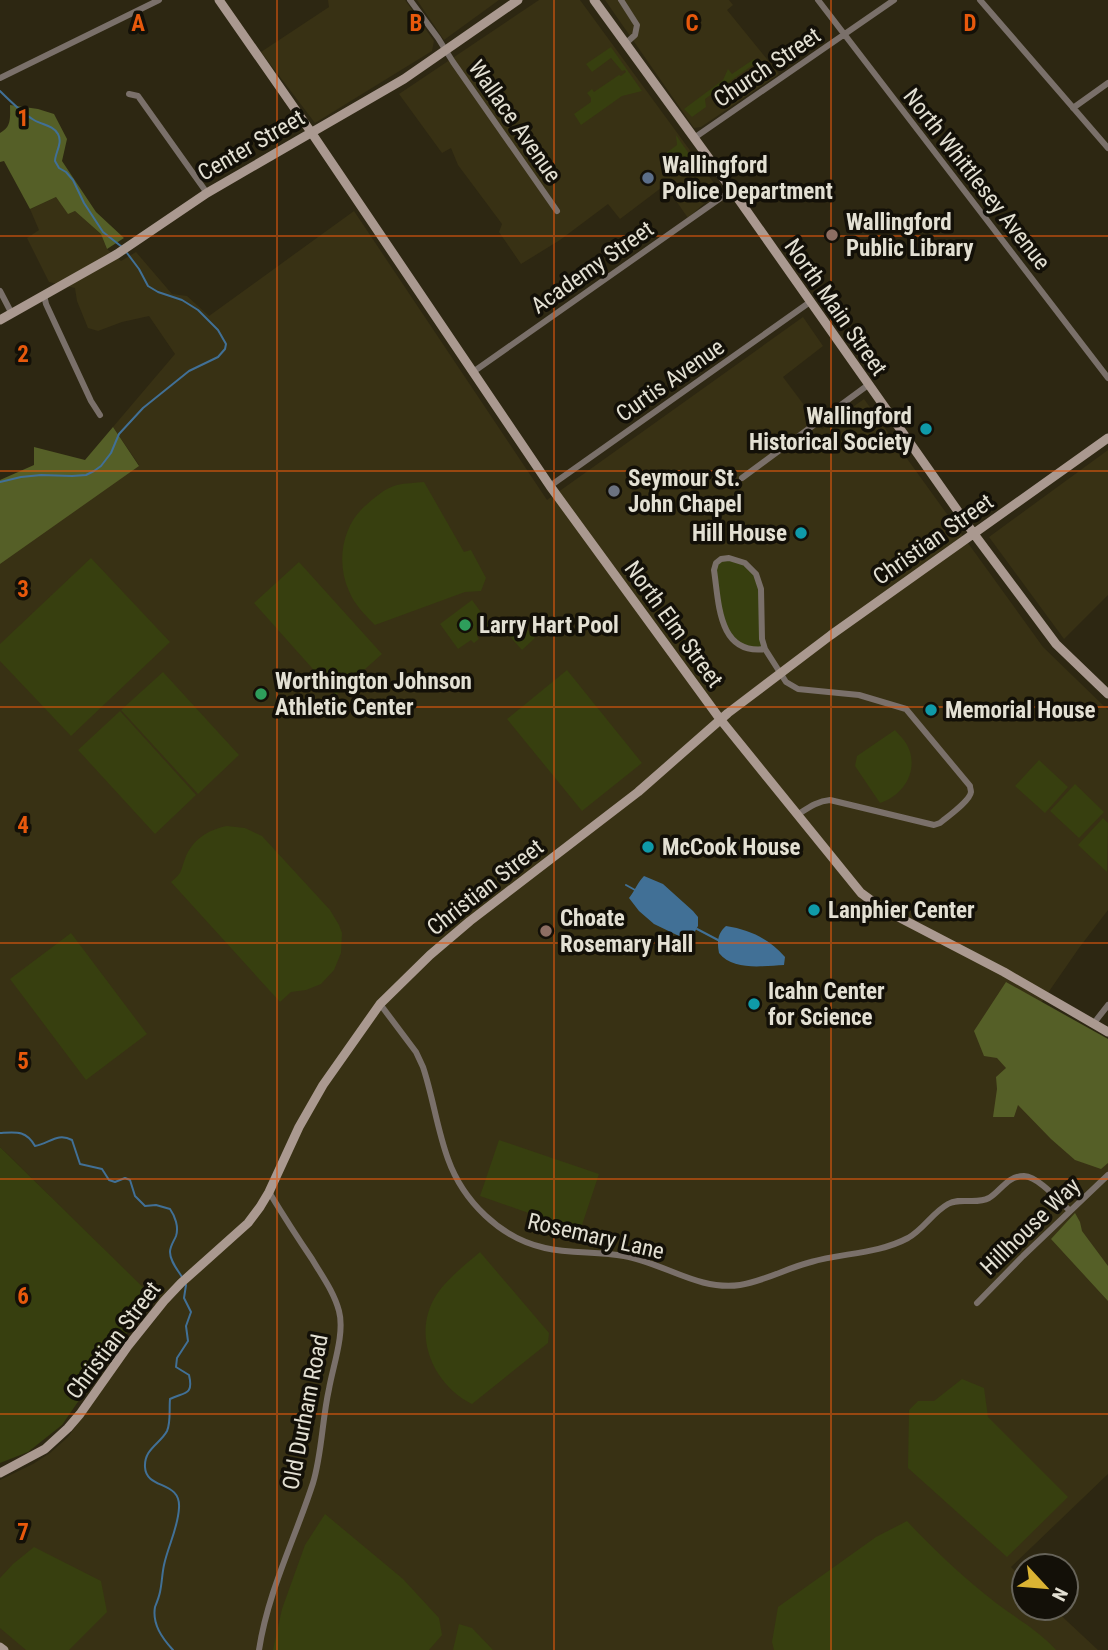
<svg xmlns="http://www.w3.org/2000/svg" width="1108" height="1650" font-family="'Roboto Condensed',sans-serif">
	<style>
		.built { fill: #383114 }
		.green { fill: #373f0f }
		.forest { fill: #555f27 }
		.water { fill: #417096 }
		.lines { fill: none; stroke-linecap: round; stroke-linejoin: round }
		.stream { stroke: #417096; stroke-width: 2 }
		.street { stroke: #7a706a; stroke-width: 6 }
		.secondary { stroke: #aa9990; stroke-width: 9 }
		.grid { fill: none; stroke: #e8590c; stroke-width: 2; stroke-opacity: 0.55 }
		.service-dot { fill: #5c6f8a; stroke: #131008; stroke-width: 2.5 }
		.education-dot { fill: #8d6e63; stroke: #131008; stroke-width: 2.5 }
		.culture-dot { fill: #0f9aa8; stroke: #131008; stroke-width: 2.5 }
		.worship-dot { fill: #6b7280; stroke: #131008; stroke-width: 2.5 }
		.leisure-dot { fill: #2e9e5b; stroke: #131008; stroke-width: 2.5 }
		.labels { text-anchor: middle; stroke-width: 7; stroke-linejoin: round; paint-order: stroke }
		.street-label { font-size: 23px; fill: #e3e0d3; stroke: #131008 }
		.poi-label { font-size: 23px; font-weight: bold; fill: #e3e0d3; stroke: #131008; text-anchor: start }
		.grid-label { font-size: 23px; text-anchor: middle; font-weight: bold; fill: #e8590c; stroke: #131008; stroke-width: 7; stroke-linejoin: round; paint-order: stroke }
	</style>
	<rect width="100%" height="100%" fill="#2d2712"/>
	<path class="built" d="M328 0H405L434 41 432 51 315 123 261 52 329 7Z
		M417 0H499L444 40Z
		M539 0H580L719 190 688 218 665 185 620 219 608 204 560 240 521 264 499 232 502 224 458 165 451 148 442 153 399 94Z
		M605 0H729L733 5 727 10 779 74 701 127 694 128Z
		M56 197 68 213 75 211 101 234 107 249 121 261 136 252 172 294 187 296 209 316 354 211 547 500 803 317 823 346 783 377 822 429 864 399 1043 647 1108 710V910L1079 948 1041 1003 1108 1042V1474L1011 1567 1024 1580V1608H1053L1098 1650H0V1480L33 1464 50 1453 68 1437 131 1349 158 1316 154 1299 0 1147V563L139 465 113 427 175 354 149 316 122 322 98 331 88 328 77 301 75 288 49 282 27 238 39 230 30 209Z
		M1108 450V595L1064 639 989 537Z"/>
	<path class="green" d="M611 47 642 91 622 96 581 125 574 114 591 102V98L587 93 592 89 594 92 619 75 621 76 626 72 625 70 622 71 611 58 592 72 586 64Z
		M754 59 762 69 758 71 753 65 705 99 706 107 692 117 684 109 723 80 728 69 732 74Z
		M676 135 694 161 675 175 662 156 677 145Z
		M424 482 464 552 471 550 486 578 481 591 465 592 375 625C365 615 354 604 349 591 336 563 342 526 365 506 374 498 385 488 397 485 405 483 415 483 424 482Z
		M91 558 170 642 71 736 0 661V644Z
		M734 559 751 567 761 594 763 649 739 645 721 619 716 563Z
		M299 562 382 654 336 695 254 603Z
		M472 600 491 626 477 636 479 639 474 643 471 640 458 649 440 624Z
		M515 616 535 638 522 650 502 628Z
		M567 670 642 763 582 811 507 719Z
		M163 672 239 755 198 794 121 710Z
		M120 711 196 795 155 834 78 750Z
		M895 730C900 736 906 741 909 749 918 772 903 796 880 803L855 766 857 756Z
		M1039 760 1068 787 1045 813 1015 786Z
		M1075 784 1104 812 1079 838 1050 811Z
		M1103 818 1108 823 1107 872 1078 845Z
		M227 826 245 828 262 836 330 910 339 925 342 933 341 953 334 970 321 984 306 990 291 992 280 1002 171 882C183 872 180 872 185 859 192 840 207 830 227 826Z
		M71 933 147 1034 86 1080 10 979Z
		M499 1140 599 1174 580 1231 480 1196Z
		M0 1147 155 1299 115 1348 62 1425 28 1452 0 1463Z
		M480 1252 549 1333 548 1343 472 1404C432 1384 411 1333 437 1294 448 1278 465 1265 480 1252Z
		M962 1379 984 1388 988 1417 1068 1497 1007 1557 908 1468 909 1410 918 1401H934Z
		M325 1514 403 1579 439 1618 442 1635 429 1650H273L282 1609 305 1545Z
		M907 1521C935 1551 964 1578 996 1603 1017 1619 1038 1630 1056 1650H774L772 1642 778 1607 876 1537Z
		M34 1547 101 1581 107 1612 69 1650H26L0 1628V1578L13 1564Z
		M459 1624 472 1628 493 1650H453Z"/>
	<path class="forest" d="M10 105 38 109 54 114 67 139 62 161 96 212 124 238 107 249 101 234 75 211 68 214 56 197 30 209 4 161 0 162V133C12 127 10 117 10 105Z
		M113 427 139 466 0 564V480L34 465V447L85 460Z
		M1006 982 1108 1039V1163L1101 1169 1075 1160 1051 1139 1018 1105 1014 1117H993L997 1089 996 1077 1006 1068 997 1058 984 1056 974 1031Z
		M1075 1213 1080 1222 1082 1231 1108 1266V1301L1051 1239Z"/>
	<path class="water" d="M644 876 663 884 693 911 698 917V926L693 935 685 938 681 937 654 924 639 911 629 898C635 891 637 883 644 876Z
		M726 926C751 930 769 939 785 957L784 965C763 966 733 971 719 953 717 942 717 934 726 926Z"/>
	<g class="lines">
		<path class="stream" d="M0 91C10 101 22 113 34 120 42 125 53 125 58 134 63 143 55 153 55 161L59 168 66 172 73 180 84 203 103 232 122 247
			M0 482 21 477 41 475 72 476 86 475 94 471 101 466 111 453 119 434 143 408 189 371 218 357 225 349 226 344 218 330 198 310 182 300 158 292 148 286 139 269 127 253
			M626 885 635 890
			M697 929 718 940
			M0 1133C16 1132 26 1130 35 1146 49 1144 57 1132 72 1140L80 1164 102 1169 109 1180 115 1182 125 1178 130 1180 135 1196 145 1206 156 1205 170 1209C175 1216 179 1227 176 1236 174 1241 170 1246 170 1252 170 1261 177 1269 182 1277
			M173 1650C162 1638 152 1624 155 1607 157 1602 159 1597 160 1592 162 1583 162 1574 164 1565 168 1546 178 1528 179 1508 181 1480 146 1490 145 1467 144 1449 160 1444 167 1431 171 1422 169 1409 170 1399 184 1392 194 1396 189 1375L176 1367 177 1358 188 1341 186 1326 191 1312 184 1298 186 1285"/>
		<path class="street" d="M410 0 438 38 453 62 557 211
			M621 0 637 25 635 35 625 44
			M818 0 1108 378
			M980 0 1108 148
			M0 78 159 0
			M129 94 138 96 207 193
			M1073 108 1108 83
			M694 138 894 0
			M0 291 12 314
			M44 295 46 304 91 401 100 415
			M473 372 732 190
			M742 478 868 385
			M550 486 810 302
			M765 649C718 655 719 603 714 570L716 563 721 559 729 558 745 563 756 574 761 589 762 639 765 649 786 682 798 689 859 695 906 709 970 786C970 788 971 790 971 792 970 801 947 817 940 823L934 825 830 800C817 801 808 808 797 815
			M380 1004 416 1052 423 1067C433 1097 437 1129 448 1159 463 1201 500 1238 545 1248 571 1254 598 1251 624 1256 664 1263 698 1291 740 1285 765 1281 787 1268 811 1262 842 1253 878 1254 908 1238 924 1229 932 1213 948 1204 960 1197 976 1205 989 1198 1001 1191 1007 1176 1024 1176 1039 1177 1059 1201 1070 1211
			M1094 1023 1108 1005
			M977 1303 1023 1256 1108 1175
			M259 1650C268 1591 295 1539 313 1483 322 1453 322 1420 329 1389 333 1366 345 1333 339 1311 334 1292 322 1276 312 1259 297 1237 283 1215 269 1192"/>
		<path class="secondary" d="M219 0 311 132 550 486 720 719 861 893 883 909 1004 972 1108 1032
			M594 0 732 190 974 534 1056 644 1108 694
			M0 320 117 254 207 193 404 79 518 0
			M0 1473 45 1449 68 1428 80 1414 128 1346 164 1301 181 1283 248 1223 260 1207 269 1192 299 1127 323 1085 380 1004 430 955 470 921 638 792 728 713 831 635 1108 438
			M0 1647 4 1650"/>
	</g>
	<path class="grid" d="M277 0V1650M554 0V1650M831 0V1650M0 236H1108M0 471H1108M0 707H1108M0 943H1108M0 1179H1108M0 1414H1108"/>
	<circle class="service-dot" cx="648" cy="178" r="7"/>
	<g class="education-dot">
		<circle cx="832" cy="235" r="7"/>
		<circle cx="546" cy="931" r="7"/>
	</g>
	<g class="culture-dot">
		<circle cx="926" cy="429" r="7"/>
		<circle cx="801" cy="533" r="7"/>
		<circle cx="931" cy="710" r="7"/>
		<circle cx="648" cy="847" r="7"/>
		<circle cx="814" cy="910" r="7"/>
		<circle cx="754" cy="1004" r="7"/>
	</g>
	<circle class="worship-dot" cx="614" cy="491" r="7"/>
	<g class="leisure-dot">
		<circle cx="465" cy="625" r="7"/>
		<circle cx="261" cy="694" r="7"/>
	</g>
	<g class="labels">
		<g class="street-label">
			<text transform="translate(767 67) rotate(-34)" y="8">Church Street</text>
			<text transform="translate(515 121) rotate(55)" y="8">Wallace Avenue</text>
			<text transform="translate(251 145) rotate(-30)" y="8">Center Street</text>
			<text transform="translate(977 179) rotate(52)" y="8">North Whittlesey Avenue</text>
			<text transform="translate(592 267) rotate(-35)" y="8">Academy Street</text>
			<text transform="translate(836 307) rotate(55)" y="8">North Main Street</text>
			<text transform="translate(670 380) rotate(-35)" y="8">Curtis Avenue</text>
			<text transform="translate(933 539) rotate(-35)" y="8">Christian Street</text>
			<text transform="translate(674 624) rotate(54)" y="8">North Elm Street</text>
			<text transform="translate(485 887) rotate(-38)" y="8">Christian Street</text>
			<text transform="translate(1030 1226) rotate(-44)" y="8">Hillhouse Way</text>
			<text transform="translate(596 1236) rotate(13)" y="8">Rosemary Lane</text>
			<text transform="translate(113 1340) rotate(-53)" y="8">Christian Street</text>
			<text transform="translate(305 1412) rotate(-79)" y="8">Old Durham Road</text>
		</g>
		<g class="poi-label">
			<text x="662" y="173">Wallingford<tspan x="662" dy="26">Police Department</tspan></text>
			<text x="846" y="230">Wallingford<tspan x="846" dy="26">Public Library</tspan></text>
			<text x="912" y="424" text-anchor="end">Wallingford<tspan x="912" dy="26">Historical Society</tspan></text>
			<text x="628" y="486">Seymour St.<tspan x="628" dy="26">John Chapel</tspan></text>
			<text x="787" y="541" text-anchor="end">Hill House</text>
			<text x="479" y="633">Larry Hart Pool</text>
			<text x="275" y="689">Worthington Johnson<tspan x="275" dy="26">Athletic Center</tspan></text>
			<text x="945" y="718">Memorial House</text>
			<text x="662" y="855">McCook House</text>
			<text x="828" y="918">Lanphier Center</text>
			<text x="560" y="926">Choate<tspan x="560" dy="26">Rosemary Hall</tspan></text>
			<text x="768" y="999">Icahn Center<tspan x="768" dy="26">for Science</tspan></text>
		</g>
	</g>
	<g class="grid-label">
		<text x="138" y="31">A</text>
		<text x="416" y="31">B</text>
		<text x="692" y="31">C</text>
		<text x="970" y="31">D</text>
		<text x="23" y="126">1</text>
		<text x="23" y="362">2</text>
		<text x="23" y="597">3</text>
		<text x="23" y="833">4</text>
		<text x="23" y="1069">5</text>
		<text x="23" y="1304">6</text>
		<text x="23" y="1540">7</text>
	</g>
	<g transform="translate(1045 1587) rotate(116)"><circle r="33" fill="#131008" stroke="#666359" stroke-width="2"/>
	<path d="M0-5L12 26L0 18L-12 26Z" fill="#dab333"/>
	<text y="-10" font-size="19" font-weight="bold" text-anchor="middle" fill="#e3e0d3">N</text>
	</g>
</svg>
